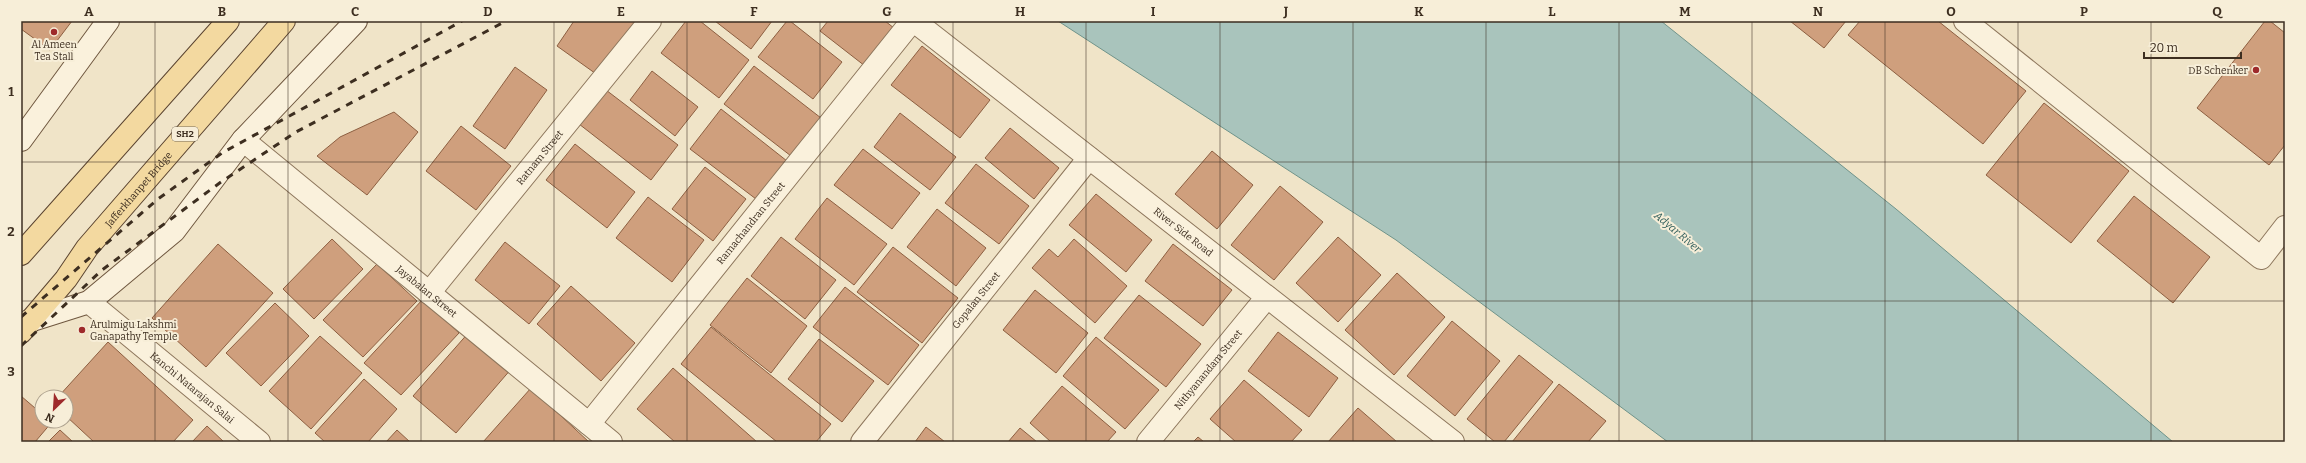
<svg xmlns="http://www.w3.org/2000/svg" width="2306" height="463" font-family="Bitter,serif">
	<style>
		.water { fill: #a9c4bc; stroke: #6f938a }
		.building { fill: #cf9f7d; stroke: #8d5f41 }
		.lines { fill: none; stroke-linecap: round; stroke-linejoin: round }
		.street-casing { stroke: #8d765c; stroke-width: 24 }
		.secondary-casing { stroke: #6f573f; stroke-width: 24 }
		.primary-casing { stroke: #5b4430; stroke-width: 24 }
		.street { stroke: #faf1dc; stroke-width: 22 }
		.secondary { stroke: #faf1dc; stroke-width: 22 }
		.primary { stroke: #f3d9a0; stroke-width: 22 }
		.rail { stroke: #3d2e20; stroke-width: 3; stroke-dasharray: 7 7; stroke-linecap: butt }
		.grid { fill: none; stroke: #3d2e20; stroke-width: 1; stroke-opacity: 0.55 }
		.poi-dot { fill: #9e2a2b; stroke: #f7eed8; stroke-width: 1.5 }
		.labels { text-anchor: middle; stroke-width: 4; stroke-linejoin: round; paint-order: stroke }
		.shield { fill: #f7eed8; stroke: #756857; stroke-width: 1 }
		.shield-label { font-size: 9px; font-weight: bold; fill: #3d2e20 }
		.poi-label { font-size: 10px; fill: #3d2e20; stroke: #f7eed8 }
		.street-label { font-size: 10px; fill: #3d2e20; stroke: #f7eed8 }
		.water-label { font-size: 11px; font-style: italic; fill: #2f5d5a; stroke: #f7eed8 }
		.neatline { fill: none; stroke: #3d2e20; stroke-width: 1.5 }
		.grid-label { font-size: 13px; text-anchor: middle; font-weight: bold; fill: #3d2e20 }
	</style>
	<rect width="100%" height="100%" fill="#f0e4c8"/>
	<path class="water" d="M1058 21H1661L1896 209 2173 442H1668L1396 240Z"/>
	<path class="building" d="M21 21H72L50 50 21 29Z
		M574 21H638L599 76 557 46Z
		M686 21H700L749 60 719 98 661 53Z
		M715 21H772L751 49Z
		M787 21H790L842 62 813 99 758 57Z
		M828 21H885L894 28 865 66 820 31Z
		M1790 21H1846L1824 48Z
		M1860 21H1938L2026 91 1983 144 1848 35Z
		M2265 21H2270L2285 33V145L2269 165 2197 108Z
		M922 46 990 100 960 138 891 85Z
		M754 66 821 118 791 156 724 104Z
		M515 67 547 90 505 149 473 126Z
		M652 71 698 107 675 136 630 100Z
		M606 90 678 145 651 180 579 124Z
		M2044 103 2129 171 2071 243 1986 175Z
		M721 109 787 161 756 199 690 149Z
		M394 112 418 132 367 195 317 156 340 137Z
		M900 113 956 157 930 190 874 147Z
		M461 126 511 166 476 210 426 171Z
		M1010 128 1059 168 1034 199 985 158Z
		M575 144 635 192 607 228 546 180Z
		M863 149 920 193 892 229 834 185Z
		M1212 151 1253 185 1217 229 1175 194Z
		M976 164 1029 206 999 244 945 203Z
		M705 167 746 199 713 241 672 209Z
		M1280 186 1323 222 1274 280 1231 245Z
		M1096 194 1152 240 1126 272 1069 225Z
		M2134 196 2210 257 2173 303 2097 241Z
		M648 197 704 240 672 282 616 238Z
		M827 198 887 244 854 285 795 239Z
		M937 209 986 248 956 286 907 247Z
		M781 237 836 280 805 319 751 276Z
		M1338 237 1381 275 1338 322 1296 283Z
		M332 239 363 269 314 319 283 289Z
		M1074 239 1127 286 1095 323 1032 268 1049 249 1058 257Z
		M505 242 560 286 529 324 475 280Z
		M218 244 273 293 206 367 152 318Z
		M1173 244 1232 290 1203 326 1145 281Z
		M893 247 958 298 922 343 857 292Z
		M377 264 417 301 363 357 323 320Z
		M1397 273 1445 317 1394 375 1345 330Z
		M747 278 807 326 771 373 710 325Z
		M571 286 635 343 601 381 537 324Z
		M845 287 919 345 888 385 813 327Z
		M1035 290 1088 333 1056 373 1003 330Z
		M1139 295 1201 344 1166 387 1104 338Z
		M423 299 459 333 401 395 364 363Z
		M275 303 309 336 261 386 226 353Z
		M1452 321 1500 361 1455 416 1407 376Z
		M711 327 831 424 816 442H777L681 364Z
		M470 331 512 368 456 433 413 396Z
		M1278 332 1338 378 1309 417 1248 371Z
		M320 336 362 373 311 429 269 391Z
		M1096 337 1159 390 1125 429 1063 376Z
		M819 339 874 381 842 422 788 379Z
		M108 342 193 420 173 442H94L66 416V397H58Z
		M1519 355 1553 382 1504 442H1495L1467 419Z
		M673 368 757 442H675L637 409Z
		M364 379 397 409 368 442H325L315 433Z
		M1244 380 1302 430 1291 442H1236L1210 419Z
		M1559 384 1606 421 1588 442H1512Z
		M1062 386 1116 432 1107 442H1051L1030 423Z
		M531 388 589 442H483Z
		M21 396 42 414V421L52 422 35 442H21Z
		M1358 408 1397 442H1328Z
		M207 426 224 442H192Z
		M926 427 945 442H915Z
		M1020 428 1037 442H1008Z
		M60 430 73 442H48Z
		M397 430 410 442H386Z
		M1198 437 1204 442H1193Z"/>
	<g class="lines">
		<defs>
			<g id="street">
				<path id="s1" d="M914 21 1453 442"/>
				<path d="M1965 21 2261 258 2285 227"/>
				<path id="s2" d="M243 140 611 442"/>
				<path id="s3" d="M429 293 650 21"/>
				<path id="s4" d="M89 302 259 442"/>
				<path id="s5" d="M589 424 912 21"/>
				<path id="s6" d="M862 442 1089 158"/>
				<path id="s7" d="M1148 442 1267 297"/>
			</g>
			<path id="secondary" d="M21 140 108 21
				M29 321 89 302 174 231 243 140 356 21"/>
			<g id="primary">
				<path d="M21 254 228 21"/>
				<path id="s8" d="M21 332 66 279 87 248 284 21"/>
			</g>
		</defs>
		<use href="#street" class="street-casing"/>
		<use href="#secondary" class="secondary-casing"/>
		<use href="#primary" class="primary-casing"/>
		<use href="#street" class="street"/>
		<use href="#secondary" class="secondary"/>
		<use href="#primary" class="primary"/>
		<path class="rail" d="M21 317 158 199 222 153 462 21
			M21 346 102 270 221 182 296 132 506 21"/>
	</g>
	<path class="grid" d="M155 21V442M288 21V442M421 21V442M554 21V442M687 21V442M820 21V442M953 21V442M1086 21V442M1220 21V442M1353 21V442M1486 21V442M1619 21V442M1752 21V442M1885 21V442M2018 21V442M2151 21V442M21 162H2285M21 301H2285"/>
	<g class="poi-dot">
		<circle cx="54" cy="32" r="4"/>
		<circle cx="2256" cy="70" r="4"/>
		<circle cx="82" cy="330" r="4"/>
	</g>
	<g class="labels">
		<rect class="shield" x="172" y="127" width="26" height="14" rx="3"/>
		<g class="shield-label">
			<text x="185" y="137">SH2</text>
		</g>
		<g class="poi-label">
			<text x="54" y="48">Al Ameen<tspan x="54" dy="12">Tea Stall</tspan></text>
			<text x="2248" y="74" text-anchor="end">DB Schenker</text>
			<text x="90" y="328" text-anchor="start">Arulmigu Lakshmi<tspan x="90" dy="12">Ganapathy Temple</tspan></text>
		</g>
		<g class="street-label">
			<text dy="4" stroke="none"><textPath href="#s3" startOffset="175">Ratnam Street</textPath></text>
			<text dy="4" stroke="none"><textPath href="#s8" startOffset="185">Jafferkhanpet Bridge</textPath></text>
			<text dy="4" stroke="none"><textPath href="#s5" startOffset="258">Ramachandran Street</textPath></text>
			<text dy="4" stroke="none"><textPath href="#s1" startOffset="342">River Side Road</textPath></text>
			<text dy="4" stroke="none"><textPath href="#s2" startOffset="238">Jayabalan Street</textPath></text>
			<text dy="4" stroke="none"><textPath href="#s6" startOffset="182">Gopalan Street</textPath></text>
			<text dy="4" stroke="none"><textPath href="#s7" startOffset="94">Nithyanandam Street</textPath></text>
			<text dy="4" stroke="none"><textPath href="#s4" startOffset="134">Kanchi Natarajan Salai</textPath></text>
		</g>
		<g class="water-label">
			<text transform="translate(1678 232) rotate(40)" y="4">Adyar River</text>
		</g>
	</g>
	<rect width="2306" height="463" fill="none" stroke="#f7eed8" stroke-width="44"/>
	<g transform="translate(54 409) rotate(205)"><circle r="19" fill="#f7eed8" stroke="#ada18e"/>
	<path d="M0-3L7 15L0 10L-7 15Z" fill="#9e2a2b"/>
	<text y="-6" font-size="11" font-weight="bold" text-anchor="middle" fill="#3d2e20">N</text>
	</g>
	<path d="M2144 52v6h97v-6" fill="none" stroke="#3d2e20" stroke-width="2"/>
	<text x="2150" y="52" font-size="12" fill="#3d2e20" stroke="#f7eed8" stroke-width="3" paint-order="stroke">20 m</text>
	<rect x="22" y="22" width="2262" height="419" class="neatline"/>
	<g class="grid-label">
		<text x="89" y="16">A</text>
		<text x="222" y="16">B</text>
		<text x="355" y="16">C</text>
		<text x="488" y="16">D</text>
		<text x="621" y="16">E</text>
		<text x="754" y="16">F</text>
		<text x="887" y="16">G</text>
		<text x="1020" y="16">H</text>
		<text x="1153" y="16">I</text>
		<text x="1286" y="16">J</text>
		<text x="1419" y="16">K</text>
		<text x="1552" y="16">L</text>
		<text x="1685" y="16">M</text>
		<text x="1818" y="16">N</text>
		<text x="1951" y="16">O</text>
		<text x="2084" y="16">P</text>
		<text x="2217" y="16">Q</text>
		<text x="11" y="96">1</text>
		<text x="11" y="236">2</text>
		<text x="11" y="376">3</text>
	</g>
</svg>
